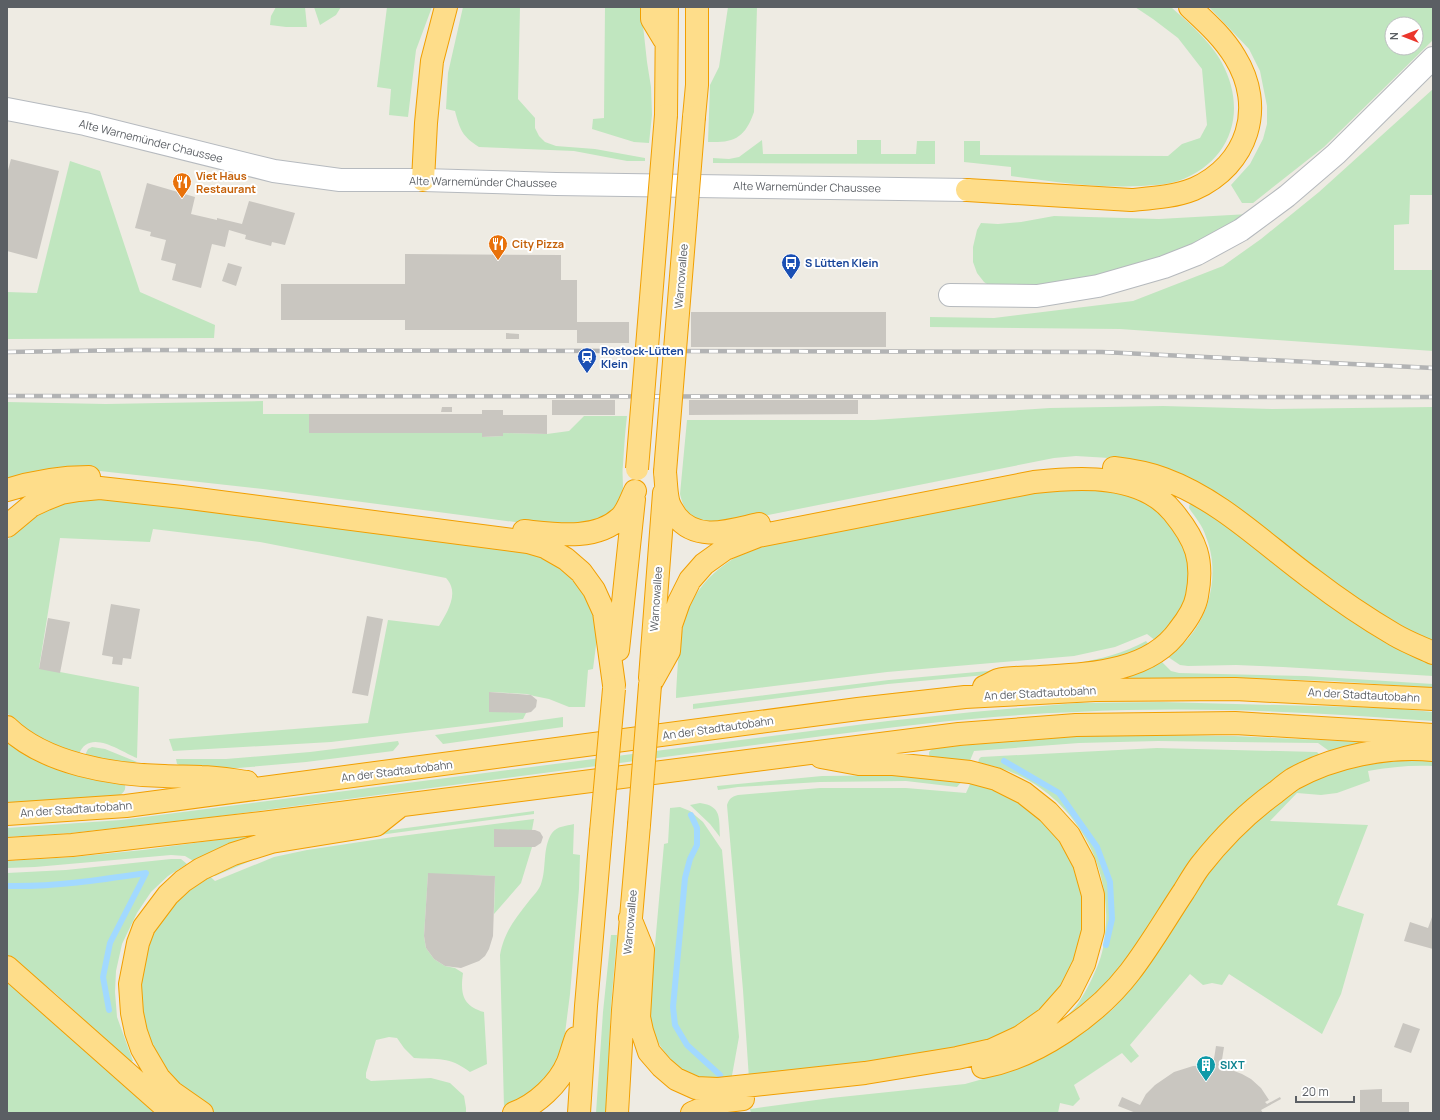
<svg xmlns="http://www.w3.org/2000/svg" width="1440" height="1120" font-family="Manrope,sans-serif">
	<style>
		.green { fill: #c0e6bf; fill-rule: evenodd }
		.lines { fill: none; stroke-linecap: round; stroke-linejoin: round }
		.stream { stroke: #a2d9ff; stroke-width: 6 }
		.building { fill: #c9c6c0 }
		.street-casing { stroke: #b5b9bd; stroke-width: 24 }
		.secondary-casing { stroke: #b6babf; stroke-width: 24 }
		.highway-casing { stroke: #f19f00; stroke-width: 24 }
		.street { stroke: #fff; stroke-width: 22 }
		.secondary { stroke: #fff; stroke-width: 22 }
		.highway { stroke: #fedd8a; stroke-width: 22 }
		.rail-casing { stroke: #b2b3b4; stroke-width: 4.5 }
		.rail { stroke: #fff; stroke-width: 3; stroke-dasharray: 9; stroke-linecap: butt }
		.highway-bridge-casing { stroke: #f19f00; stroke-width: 24; stroke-linecap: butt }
		.highway-bridge { stroke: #fedd8a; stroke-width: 22 }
		.labels { text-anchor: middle; stroke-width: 4; stroke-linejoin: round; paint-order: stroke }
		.street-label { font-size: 11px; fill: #5b5f64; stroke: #fff }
		.food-label { font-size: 11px; font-weight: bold; fill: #c56008; stroke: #fff; text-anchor: start }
		.transit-label { font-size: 11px; font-weight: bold; fill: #164399; stroke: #fff; text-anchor: start }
		.culture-label { font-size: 11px; font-weight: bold; fill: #0d838f; stroke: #fff; text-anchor: start }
	</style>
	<rect width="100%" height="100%" fill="#eeebe3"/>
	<path class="green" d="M276 7H305L307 27H286L270 25 271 16Z
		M314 7H341L336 15 320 25Z
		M387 7H432L416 50 408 117 389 115 391 89 377 87Z
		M463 7H520L518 99 535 118V128L539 136 545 142 556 146 595 149 645 158V161H627L574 151 479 147C462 136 460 130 455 111L446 109 448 73Z
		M605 7H641L647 62 651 87 652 115 649 143 634 142 592 129 593 119 604 118Z
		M728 7H757L754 112C745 138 734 143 708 142L710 85 719 67Z
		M1135 7H1171C1188 22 1212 43 1222 63 1248 112 1231 162 1178 181 1167 185 1153 185 1141 186 1098 188 1054 182 1011 176V167L964 162V141H980V155L1168 156 1182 144 1200 138 1207 125 1202 69 1178 38 1153 19Z
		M1209 7H1433V40L1324 147 1253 203H1242L1231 185 1250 164 1263 139 1267 124V106L1260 71 1249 49ZM1392 24H1416V48H1392Z
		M1433 89V195H1410L1409 224 1394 225V270H1433V351L1120 329 930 327V317L994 318 1133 301 1223 266 1261 239 1319 192Z
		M762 140 763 154H857V140H881V154H916L917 141H935V164L713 163V158L729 159 739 157Z
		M70 161 100 171 140 292 215 325 214 338 7 339V292L37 293Z
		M1249 214 1199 244 1115 272 1070 282 1027 286 993 288 984 282 977 273 973 262V247L977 230 981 223 998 224 1021 222 1054 216 1159 219Z
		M263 401V414H309V433H482V437L503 436V433L547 434 569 431 584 416H627C625 432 624 449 623 465 622 473 623 480 623 487 621 505 607 517 592 523L530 524 263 489 100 471 67 469 7 483V402L106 404Z
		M1163 406 1272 409 1433 407V642L1376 614 1126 459 1076 456 1054 458 718 525C696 520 686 519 680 494L687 420H874L1050 408Z
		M1045 489H1119L1156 508 1183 540 1190 568 1188 594 1177 618 1156 641 1147 634 1115 647 1074 656 887 672 676 698C680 625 680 585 752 548Z
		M97 496 534 552 553 561 576 579 594 610 598 630 593 669 588 670 585 707H569L549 699 534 696 527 694 489 692V711L526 713 523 719 331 742 173 751 169 739 368 723 388 620 439 626C445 616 456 599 451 586 450 583 448 580 446 578L260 542 153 529 150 542 60 538 39 668 139 687 137 758C120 751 89 728 79 754L50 744 25 730 7 713V541C22 522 43 509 66 501 75 497 87 497 97 496Z
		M1190 502 1194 503 1433 661V676L1283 667 1236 665 1188 666 1180 665 1168 657C1178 649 1187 641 1194 631 1213 605 1218 566 1206 537 1203 526 1195 517 1189 508Z
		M1146 641 1150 646 1122 658 1041 670 888 684 693 709V704L889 680 1077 663C1101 659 1124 653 1146 641Z
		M1161 661 1171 671 1179 673 1306 676 1433 684V688L1332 681 1235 678H1117L1143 671Z
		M1162 702 1391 708 1433 712V721C1315 712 1195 706 1077 712 992 715 907 725 823 736L221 816 71 833 7 837V828L121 820 888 721 973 712 1077 703Z
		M563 717V727L443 744 435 735Z
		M1158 735 1234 736 1389 743 1332 753 1318 743 1158 741 1079 743 974 751 969 763 932 759 929 755V752L933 748 1078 736Z
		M7 740 121 783 125 785C126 790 124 792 120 795L7 803Z
		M398 741 399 744 393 751 306 762 226 769H188L177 764 176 759H226L310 752Z
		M92 747 105 749 137 762C121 766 101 759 85 755L88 749Z
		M1157 748 1317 752 1322 757 1302 765 1134 948 1112 978 1098 994 1047 1034C1057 1024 1071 1014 1079 1002 1087 990 1094 975 1099 962 1104 949 1105 936 1106 923 1110 847 1055 774 978 763L979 759 981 757Z
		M1433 757V766C1411 765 1390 767 1368 771L1370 781 1337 793 1321 795 1297 793 1270 821 1368 825 1337 905 1364 914 1341 994 1322 1034 1229 974 1222 985 1212 983 1203 985 1190 974 1130 1045 1139 1056 1131 1063 1122 1053 1074 1085 1080 1099 1073 1106 1060 1103 1058 1113H751L750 1109 831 1098 965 1084 1008 1072 1035 1061 1065 1044 1093 1025 1113 1009 1126 994 1152 958 1185 905 1209 872 1244 833 1276 803 1296 788 1335 769 1388 758Z
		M908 775 963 780 957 787 906 781 820 782 738 787 718 790 717 786 822 776Z
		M971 782 1005 793 1033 812 1058 837 1076 866 1083 902V918L1081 938 1077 954 1064 980 1054 996 1024 1023 1005 1034 982 1044 943 1052 749 1079 743 990 727 805C729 799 731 797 738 795L820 788H906L966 793Z
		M700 803C722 806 719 818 720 837L710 824 690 805Z
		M680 807 690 811 703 822 722 850 739 1037 731 1081C723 1081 714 1081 706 1079 684 1076 664 1056 655 1036 652 1028 650 1020 649 1012L664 844 668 843 670 808Z
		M534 811V814L306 845 257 858 215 876 212 874 237 859 293 843Z
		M534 819 532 830H494L532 847 521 883 494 914 495 876 428 874 424 936 426 948 434 959 445 966 455 968 463 973C460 994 463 1006 484 1012L487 1064 470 1072C449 1056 438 1060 414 1058L404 1048 397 1038 389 1037 376 1040 366 1073V1078L371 1081 431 1078 450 1083 464 1096 466 1108V1113H202L142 1049 138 943 195 862 185 856 171 855 35 867 7 868V861L73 857 143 850 246 836 271 842 202 869 215 881 274 857 307 850 393 837Z
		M574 824 573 854 580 855 579 889 570 994 563 1049 548 1077 521 1099 504 1106 500 955C504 932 515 919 529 901 533 896 539 890 541 884 547 868 542 848 552 833 557 826 566 826 574 824Z
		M171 859H181L187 864 168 876 151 892 137 913 122 944 116 971 115 992 117 1017 133 1061 128 1063 93 1028 55 993 7 955V873L66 870Z
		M611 935H617L611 1006 606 1113H596L603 1012Z
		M7 967 172 1113H7Z"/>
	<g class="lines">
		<path class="stream" d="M1004 761 1059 793 1097 847 1110 882 1112 919 1106 945
			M691 815 697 828V845L690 859 685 878 673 1007 675 1025 687 1045 720 1075
			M7 886C54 887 100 880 146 873L110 943 103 977 109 1010"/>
	</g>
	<path class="building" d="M11 159 59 171 37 259 7 251V174Z
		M147 183 195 197 191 214 217 220V218L242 224 249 201 295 213 285 245 272 242 271 246 245 239 246 235 229 230 225 247 212 244 201 288 172 280 176 264 161 260 166 240 150 236 151 232 135 228Z
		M405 254 561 255V280H577V322H629V343H577V330H405V320H281V284H405Z
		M228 263 242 267 236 286 222 281Z
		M691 312H886V347H691Z
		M506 333 519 334V339H506Z
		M552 400H615V415H552Z
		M689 400H858V414L689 415Z
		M442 407H452V412H441Z
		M482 410H503V415H547V434L503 433V436L482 437V433H309V414H482Z
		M111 604 140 609 131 659 123 658 122 665 112 664 113 657 102 655Z
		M367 616 383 619 368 696 352 693Z
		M48 618 70 622 60 673 39 669Z
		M489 692 531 695 537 700 536 707 531 712 526 713 489 712Z
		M494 829 535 830 540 832 543 837 541 843 535 847H494Z
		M428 873 495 876 493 936 489 949 485 956 479 961 461 968 445 966 434 959 426 948 424 936Z
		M1432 917H1433V949L1404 941 1410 922 1428 928Z
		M1403 1023 1420 1029 1411 1053 1394 1047Z
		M1216 1046 1224 1047 1221 1066 1242 1074 1251 1079 1261 1088 1269 1100 1265 1102 1267 1104 1280 1097 1281 1099 1261 1110 1263 1113H1136L1118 1106 1122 1097 1140 1105 1146 1094 1155 1085 1174 1072 1193 1066 1213 1065Z
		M1382 1089V1102H1409V1113H1360V1090Z"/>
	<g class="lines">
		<defs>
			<path id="street" d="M950 295 1037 296 1098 286 1164 267 1197 254 1241 230 1287 196 1336 154 1433 58"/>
			<path id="secondary" d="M7 109 85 124 274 171 340 180H423L556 184 967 190"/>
			<path id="highway" d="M652 7V19L664 39
				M666 115 667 7
				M694 117 697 85V7
				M423 180 426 123 432 61 446 7
				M967 190 1131 200C1153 198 1174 197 1194 189 1248 165 1266 107 1235 57 1223 37 1206 22 1190 7
				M1114 468C1131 470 1148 473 1164 479 1221 500 1264 544 1312 579 1338 599 1366 618 1395 635 1407 642 1420 647 1433 653
				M665 472C666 481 666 491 668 500 669 506 673 511 676 516 697 543 731 530 759 524
				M7 490C35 481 60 477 89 477
				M7 526 31 506 46 499 61 493 79 490 100 488 182 497 528 542 545 547 566 559 581 572 594 590 604 612 614 685
				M524 531C554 534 596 541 620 518 627 512 631 499 635 491
				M618 650 634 499
				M650 678 664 493
				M650 685 669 651 671 625 679 602 690 580 704 564 725 549 758 536 1034 482C1079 477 1141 473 1173 512 1196 540 1204 560 1197 596 1195 608 1187 620 1179 630 1149 673 1087 674 1040 677 1029 678 1008 677 998 680 993 682 989 685 984 687
				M7 727C45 764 113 775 164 776 177 777 189 776 201 777 216 777 232 780 247 782
				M7 814 126 806 858 709 965 697 1095 690 1235 689 1433 699
				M7 849 72 845 262 823 959 734 1076 725 1235 723 1389 732 1433 735
				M630 918 643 950 639 1017 642 1031 649 1052 662 1067 676 1079 696 1088 718 1089 865 1073 957 1058 992 1050 1020 1037 1047 1018 1070 992 1084 964 1093 931V895L1084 863 1069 835 1048 812 1024 793 996 779 970 772 893 764H859L821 757
				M7 967 172 1113
				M983 1067C1037 1057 1097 1015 1130 972 1150 946 1166 918 1184 891 1189 883 1194 874 1200 866 1222 838 1247 813 1276 792 1281 788 1287 783 1293 779 1334 756 1386 746 1433 750
				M202 1113 172 1092 159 1078 142 1049 136 1032 132 1013 130 984 138 943 144 927 168 895 183 881 201 869 233 854 271 842 376 825 400 806
				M514 1113C536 1105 559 1084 568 1062 571 1054 573 1046 576 1038
				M579 1113 586 1006 601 832
				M617 1113 623 1010 639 825
				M692 1113 718 1102 743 1099"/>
		</defs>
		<use href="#street" class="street-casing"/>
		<use href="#secondary" class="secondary-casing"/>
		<use href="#highway" class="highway-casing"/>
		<use href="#street" class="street"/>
		<use href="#secondary" class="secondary"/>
		<use href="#highway" class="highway"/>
		<defs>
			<path id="rail" d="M7 352 135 350 1102 352 1433 368
				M7 396 1433 397"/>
		</defs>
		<use href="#rail" class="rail-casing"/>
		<use href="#rail" class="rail"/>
		<defs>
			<path id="highway-bridge" d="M637 469 666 115
				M665 472 694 117
				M639 825 650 685
				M601 832 614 689"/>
		</defs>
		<use href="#highway-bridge" class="highway-bridge-casing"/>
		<use href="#highway-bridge" class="highway-bridge"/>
	</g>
	<defs>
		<symbol id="restaurant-pin" viewBox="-11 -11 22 30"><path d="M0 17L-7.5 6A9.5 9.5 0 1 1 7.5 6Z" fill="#e8710a" stroke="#fff"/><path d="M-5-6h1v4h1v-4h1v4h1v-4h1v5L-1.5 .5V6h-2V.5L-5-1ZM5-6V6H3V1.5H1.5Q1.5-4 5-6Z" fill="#fff"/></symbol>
		<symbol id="bus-pin" viewBox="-11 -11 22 30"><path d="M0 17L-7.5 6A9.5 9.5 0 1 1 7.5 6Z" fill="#1a4fb4" stroke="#fff"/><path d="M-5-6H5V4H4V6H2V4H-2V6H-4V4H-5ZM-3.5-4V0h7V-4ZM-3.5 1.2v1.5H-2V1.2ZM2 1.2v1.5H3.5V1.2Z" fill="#fff"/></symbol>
		<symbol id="station-pin" viewBox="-11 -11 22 30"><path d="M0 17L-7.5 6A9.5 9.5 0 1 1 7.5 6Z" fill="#1a4fb4" stroke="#fff"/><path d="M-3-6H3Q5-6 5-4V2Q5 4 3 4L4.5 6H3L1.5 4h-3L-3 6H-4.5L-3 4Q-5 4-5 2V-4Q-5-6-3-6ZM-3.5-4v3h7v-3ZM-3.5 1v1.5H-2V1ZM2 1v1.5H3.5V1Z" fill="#fff"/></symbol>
		<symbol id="building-pin" viewBox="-11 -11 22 30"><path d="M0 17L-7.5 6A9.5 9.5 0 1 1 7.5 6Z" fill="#0f9aa8" stroke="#fff"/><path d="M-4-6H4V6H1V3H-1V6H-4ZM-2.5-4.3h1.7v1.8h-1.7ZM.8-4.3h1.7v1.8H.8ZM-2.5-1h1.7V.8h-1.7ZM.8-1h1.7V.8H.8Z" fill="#fff"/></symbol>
	</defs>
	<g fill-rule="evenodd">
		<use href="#restaurant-pin" x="171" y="171" width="22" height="30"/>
		<use href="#restaurant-pin" x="487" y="233" width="22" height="30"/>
		<use href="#bus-pin" x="780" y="252" width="22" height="30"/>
		<use href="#station-pin" x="576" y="346" width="22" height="30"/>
		<use href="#building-pin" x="1195" y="1054" width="22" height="30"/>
	</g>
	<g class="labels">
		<g class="street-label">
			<text transform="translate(151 141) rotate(14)" y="4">Alte Warnemünder Chaussee</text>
			<text transform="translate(483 182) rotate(1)" y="4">Alte Warnemünder Chaussee</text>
			<text transform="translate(807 187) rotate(1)" y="4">Alte Warnemünder Chaussee</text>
			<text transform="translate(681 276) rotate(-85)" y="4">Warnowallee</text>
			<text transform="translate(656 599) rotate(-86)" y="4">Warnowallee</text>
			<text transform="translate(1040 693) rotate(-3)" y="4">An der Stadtautobahn</text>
			<text transform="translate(1364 695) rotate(3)" y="4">An der Stadtautobahn</text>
			<text transform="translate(718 728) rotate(-8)" y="4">An der Stadtautobahn</text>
			<text transform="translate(397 771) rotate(-7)" y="4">An der Stadtautobahn</text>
			<text transform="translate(76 809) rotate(-4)" y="4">An der Stadtautobahn</text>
			<text transform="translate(630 922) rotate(-85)" y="4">Warnowallee</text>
		</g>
		<g class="food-label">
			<text x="196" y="180">Viet Haus<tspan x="196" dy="13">Restaurant</tspan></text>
			<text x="512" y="248">City Pizza</text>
		</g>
		<g class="transit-label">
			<text x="805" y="267">S Lütten Klein</text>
			<text x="601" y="355">Rostock-Lütten<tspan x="601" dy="13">Klein</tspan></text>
		</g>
		<g class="culture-label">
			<text x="1220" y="1069">SIXT</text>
		</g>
	</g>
	<rect width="1440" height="1120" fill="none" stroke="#5b5f64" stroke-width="16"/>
	<g transform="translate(1404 36) rotate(270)"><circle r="19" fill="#ffffff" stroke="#bdbfc1"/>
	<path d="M0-3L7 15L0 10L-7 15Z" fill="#eb362c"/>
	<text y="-6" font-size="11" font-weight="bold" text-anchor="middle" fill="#5b5f64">N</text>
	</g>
	<path d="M1296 1096v6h58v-6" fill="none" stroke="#5b5f64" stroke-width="2"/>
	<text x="1302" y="1096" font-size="12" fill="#5b5f64" stroke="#ffffff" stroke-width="3" paint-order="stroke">20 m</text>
</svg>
